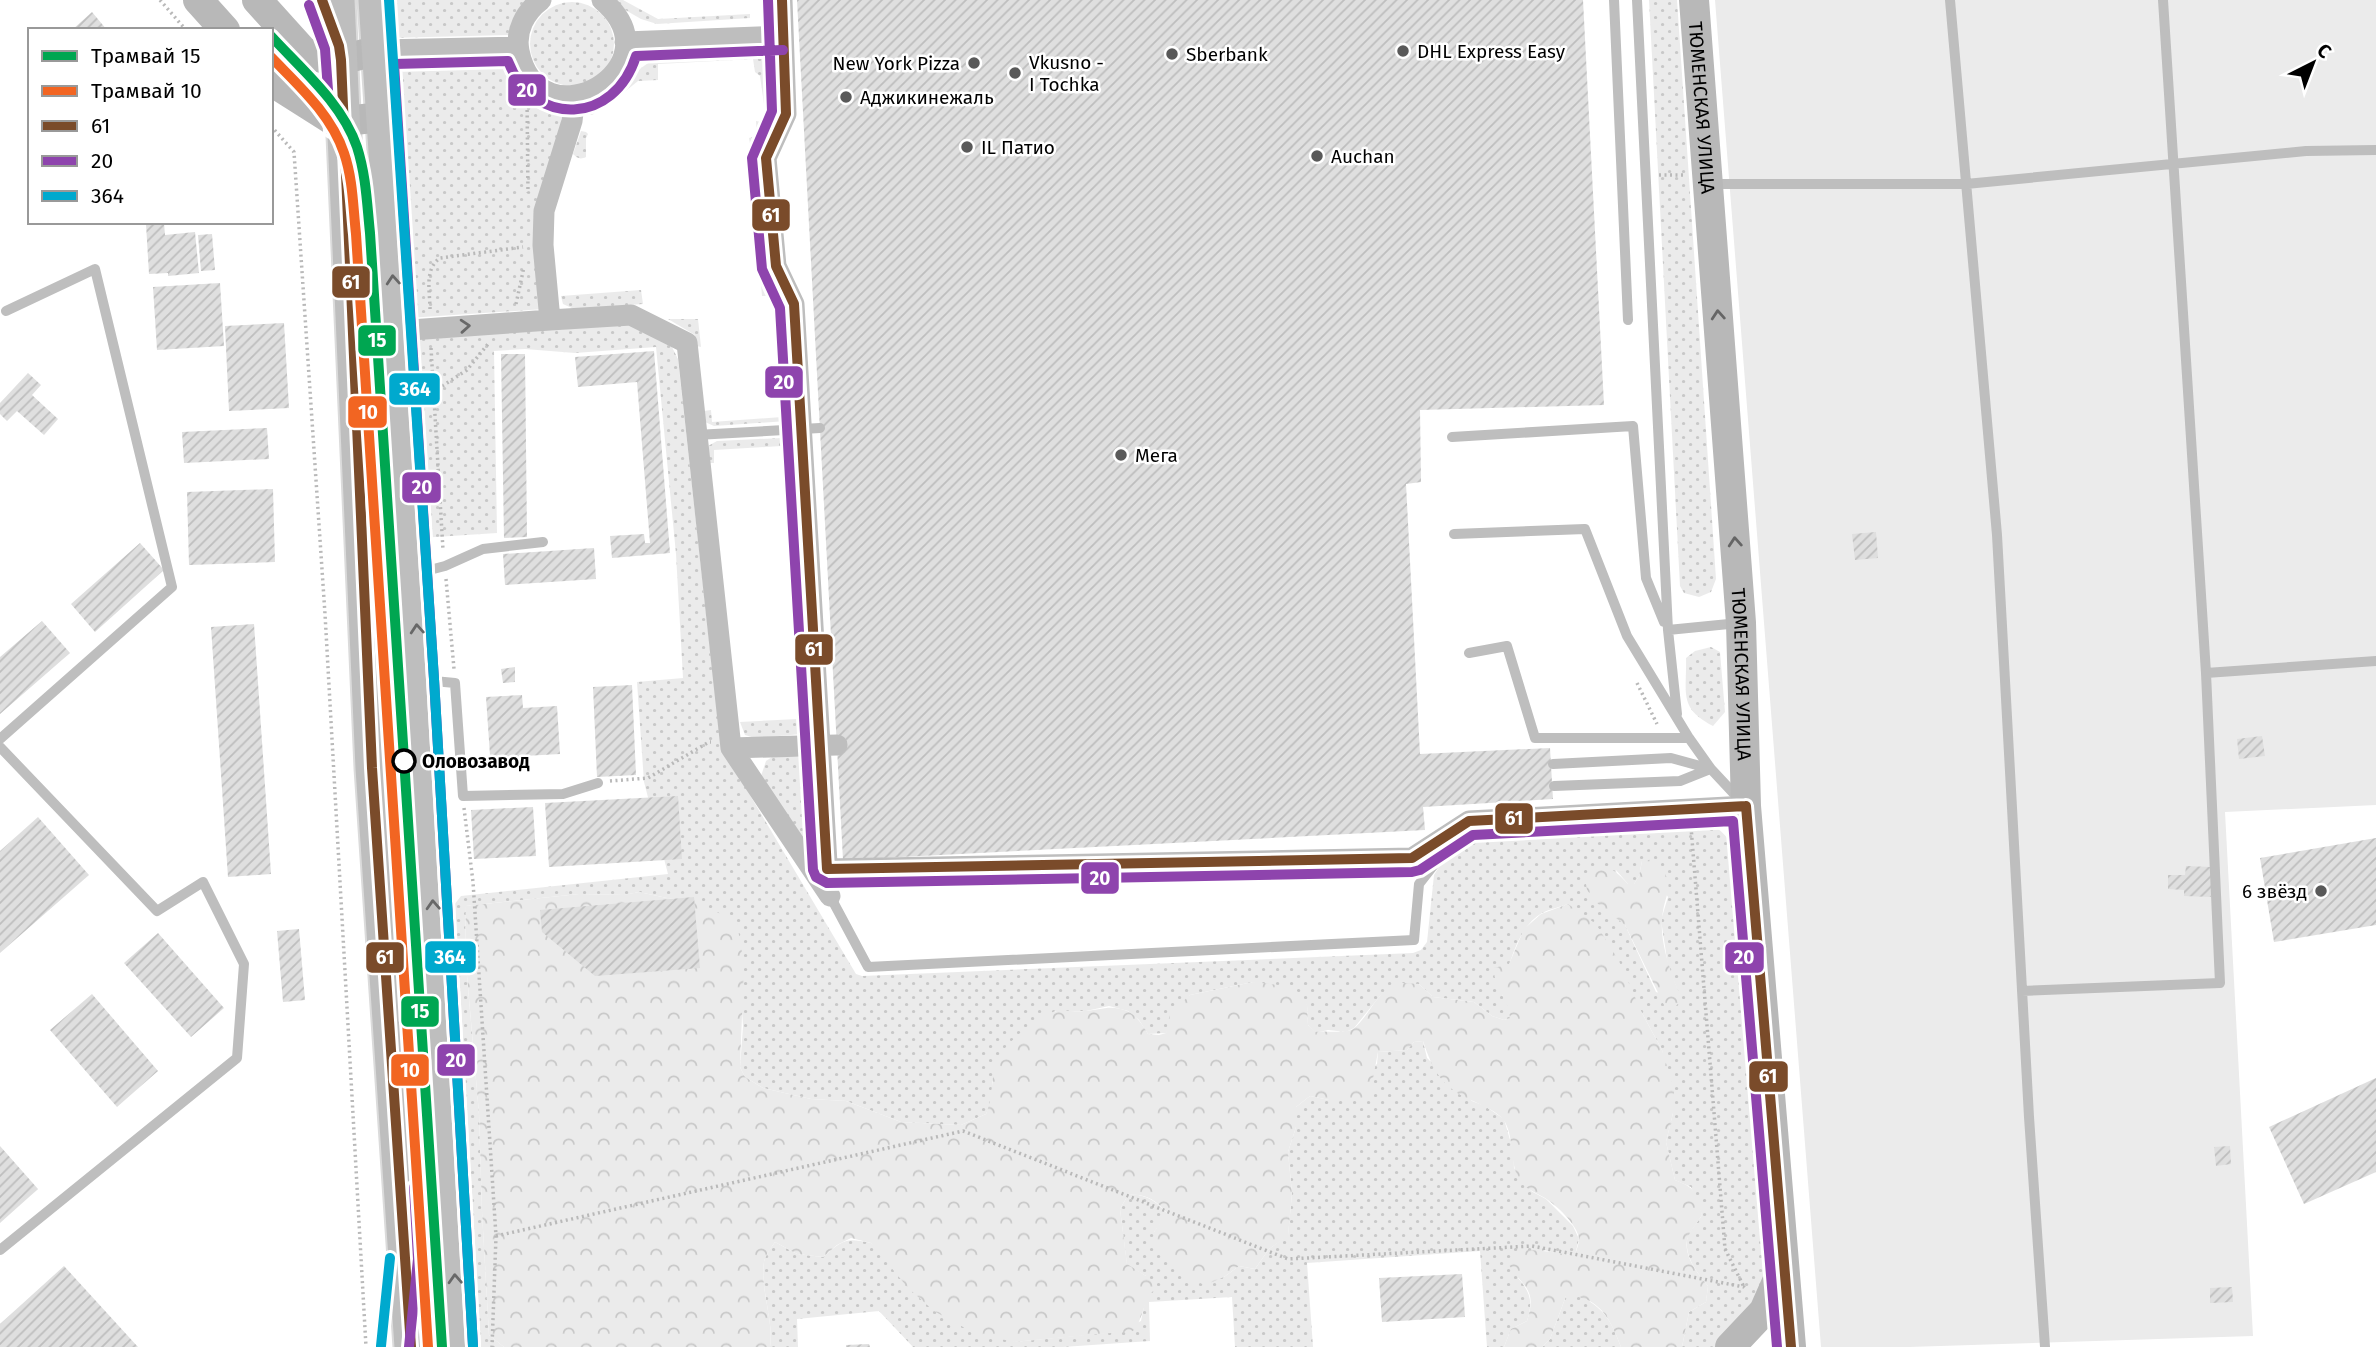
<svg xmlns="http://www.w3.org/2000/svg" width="2376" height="1347" font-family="'Fira Sans',sans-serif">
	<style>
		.grass { fill: url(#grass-dots); fill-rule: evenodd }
		.forest { fill: url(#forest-crowns) }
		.garden { fill: #ebebeb }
		.building { fill: url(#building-hatch) }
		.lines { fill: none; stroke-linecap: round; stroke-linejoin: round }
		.primary-casing { stroke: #dbdbdb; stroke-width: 37 }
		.path { stroke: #b9b9b9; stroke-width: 3.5; stroke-dasharray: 2 3.5; stroke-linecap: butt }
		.lane { stroke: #bebebe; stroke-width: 10 }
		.street { stroke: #bebebe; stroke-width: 21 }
		.secondary { stroke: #b8b8b8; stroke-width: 30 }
		.primary { stroke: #bebebe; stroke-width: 33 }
		.bus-1-casing { stroke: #fff; stroke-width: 16 }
		.bus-2-casing { stroke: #fff; stroke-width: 16 }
		.bus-3-casing { stroke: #fff; stroke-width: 16 }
		.bus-1 { stroke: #7a4b2a; stroke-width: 10 }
		.bus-2 { stroke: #8e44ad; stroke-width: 10 }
		.bus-3 { stroke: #00a9ce; stroke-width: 10 }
		.tram-1-casing { stroke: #fff; stroke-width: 16 }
		.tram-2-casing { stroke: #fff; stroke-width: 16 }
		.tram-1 { stroke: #00a651; stroke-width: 10 }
		.tram-2 { stroke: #f26522; stroke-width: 10 }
		.oneway { stroke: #686868 }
		.oneway2 { stroke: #656565 }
		.poi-dot { fill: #595959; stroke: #fff; stroke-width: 2.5 }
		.stop-dot { fill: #fff; stroke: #000; stroke-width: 3.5 }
		.labels { text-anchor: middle; stroke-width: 5; stroke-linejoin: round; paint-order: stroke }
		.poi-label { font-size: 19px; fill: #000; stroke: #fff; text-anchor: start }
		.street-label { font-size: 19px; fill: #000; stroke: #fff }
		.stop-label { font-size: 19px; font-weight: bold; fill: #000; stroke: #fff; text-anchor: start }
		.line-badge { stroke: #fff; stroke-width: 2.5 }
		.badge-label { font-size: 19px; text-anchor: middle; font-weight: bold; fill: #fff }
	</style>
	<defs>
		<pattern id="grass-dots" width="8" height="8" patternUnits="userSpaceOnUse" patternTransform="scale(1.75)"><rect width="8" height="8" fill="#ebebeb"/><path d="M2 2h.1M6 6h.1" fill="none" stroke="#c8c8c8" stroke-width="1.8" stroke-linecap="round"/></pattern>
		<pattern id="forest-crowns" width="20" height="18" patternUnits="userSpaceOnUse" patternTransform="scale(1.75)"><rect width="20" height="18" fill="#ebebeb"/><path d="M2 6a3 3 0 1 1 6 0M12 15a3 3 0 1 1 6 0" fill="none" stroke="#c8c8c8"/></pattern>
		<pattern id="building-hatch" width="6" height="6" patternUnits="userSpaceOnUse" patternTransform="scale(1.75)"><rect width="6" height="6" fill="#dfdfdf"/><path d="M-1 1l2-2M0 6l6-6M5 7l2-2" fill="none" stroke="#bebebe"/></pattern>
	</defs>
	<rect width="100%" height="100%" fill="#fff"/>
	<path class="grass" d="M386 0H526L509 35 388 38Z
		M608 0H623L658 19 750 14V18L657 24 641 19Z
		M1649 0H1677L1716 579 1711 592 1699 597 1684 593 1680 586Z
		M530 44a42 42 0 1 1 84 0a42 42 0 1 1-84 0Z
		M511 53 537 91 557 106 562 114 544 309 408 318 390 62Z
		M756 54C779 63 773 81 774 102L771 105 764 104 760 76 755 72 753 59 658 64V80L638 81 622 94 596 102 594 114 590 115 587 113C588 108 590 101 593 97 598 91 607 92 614 89 628 82 637 69 650 62Z
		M756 121 767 123 757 150 751 149 749 138 757 136Z
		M581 131 586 132 588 134 586 138V157C580 160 577 158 573 154Z
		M760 271H766L777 293 774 296H762Z
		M641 290 643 304 574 309 563 304 561 296Z
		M668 319H698L701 347 697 346 695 335Z
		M628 324 672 347 678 359 712 667 741 780 856 974 862 976 1413 953 1421 950 1427 942 1434 875 1445 857 1474 834 1488 830 1690 816C1717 826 1722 828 1737 853L1770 1247 1769 1289 1723 1347H1682L1689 1312 1706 1302 1708 1286C1698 1274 1685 1258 1687 1240 1688 1232 1698 1222 1702 1215L1691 1187 1675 1180 1666 1142 1673 1113 1662 1050 1643 1015 1568 904C1560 907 1550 909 1542 913 1517 927 1507 969 1502 995L1509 1003 1510 1018 1504 1020 1492 1016 1474 1002 1433 997 1419 984H1397L1380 996 1354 1028 1346 1032 1328 1030 1315 1033 1308 1025 1307 1005 1253 982 1190 995 1166 1033 1148 1034 1139 1020 1128 1011 1109 1006 1086 1011H1055L992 1082V1100L986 1114 961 1125 901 1122 846 1101 811 1099 763 1088 745 1077 740 1067 743 1026 741 996 687 899 667 898 639 892 624 895 579 894 466 906 465 953 479 1114 482 1212 489 1335 504 1347H473L447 914 461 896 668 874 644 782 637 682 683 678 676 554 656 347 575 353 525 349 494 351 497 533 420 538 407 339ZM1642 861 1668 897 1661 920 1668 966 1681 999 1656 992 1625 925 1616 870 1628 884H1634L1639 876Z
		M792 403 791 419 787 421 714 426 705 422 704 411 711 410 712 422 782 417V404Z
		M782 438C794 442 795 447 795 460H784L781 446 714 450V463H710L708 446 717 441Z
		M1711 647 1720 652 1725 712 1713 726C1678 708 1687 693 1686 658L1695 651Z
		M802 703 809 706 810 723 802 734 755 738 745 735 740 722 798 719V708Z
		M772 757C786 757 803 753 812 765L818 858 815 859 761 776 766 761Z
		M1423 1041 1427 1058 1472 1101 1485 1106 1504 1119 1513 1150 1514 1168 1531 1191 1546 1199 1573 1226 1579 1239 1575 1255 1558 1254 1544 1250 1518 1278C1531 1293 1533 1302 1527 1321L1511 1329 1504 1347H1487L1480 1251 1307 1263 1313 1347H1235L1232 1297 1149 1302 1150 1341 1063 1347H913L879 1311 797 1319 798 1347H770C774 1319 760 1291 764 1262 765 1255 771 1248 775 1242L797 1254 823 1257C843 1240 845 1237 871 1243L1014 1342 1115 1332 1141 1321 1146 1296V1276L1127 1265 1120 1209 1128 1195C1145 1193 1156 1201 1168 1214L1154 1232 1224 1277 1239 1266 1255 1269 1269 1249 1288 1235 1292 1194 1288 1152 1296 1127V1107L1310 1096 1329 1100 1377 1064 1378 1052 1407 1050 1414 1042Z
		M1580 1295C1606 1311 1611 1320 1621 1347H1542L1550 1339 1566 1296Z"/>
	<path class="forest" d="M1655 859C1679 889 1664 889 1662 920 1660 944 1672 977 1682 999L1676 1006 1665 1007 1625 925 1597 903 1587 890 1585 878 1590 868C1607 862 1617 872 1628 884H1634L1639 876 1642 861Z
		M639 892 667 898 687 899 715 911 737 923 744 965 740 1067 745 1077 763 1088 811 1099 846 1101 901 1122 961 1125 986 1114C994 1096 990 1074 999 1057 1006 1042 1042 1013 1057 1011 1066 1010 1076 1012 1084 1011 1100 1010 1111 1004 1127 1011 1136 1015 1143 1025 1148 1034L1159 1035 1166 1033 1170 1013 1190 995 1253 982 1294 987 1307 1005 1308 1025 1315 1032C1325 1030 1346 1034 1353 1029 1369 1017 1376 992 1396 984 1402 982 1412 984 1419 984L1433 997 1474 1002 1492 1016 1504 1020 1510 1018C1509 999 1493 987 1494 968L1509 964 1524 929 1541 914 1568 904 1596 924 1619 961 1643 1015 1662 1050 1674 1089 1673 1113 1666 1142 1675 1180C1696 1188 1697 1193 1702 1215 1698 1222 1689 1232 1687 1240 1684 1257 1698 1274 1708 1286L1706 1302 1689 1312 1682 1347H1621C1611 1320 1599 1295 1566 1296L1550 1339 1542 1347H1504L1511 1329 1527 1321C1537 1290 1525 1289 1509 1265L1516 1252C1537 1247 1554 1254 1575 1255 1576 1251 1579 1244 1579 1239 1578 1225 1556 1205 1545 1198 1535 1192 1525 1189 1519 1179 1509 1163 1515 1130 1501 1117 1492 1109 1483 1106 1473 1101 1442 1088 1433 1071 1423 1041L1414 1042 1407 1050 1378 1052 1371 1089 1360 1100H1329L1310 1096 1296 1107V1127L1288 1152 1292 1194 1288 1236 1269 1249 1255 1269 1239 1266 1224 1277 1205 1285 1186 1277 1156 1248 1154 1232 1167 1213C1156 1200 1145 1193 1128 1195L1120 1209 1127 1264 1146 1276 1157 1287C1141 1301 1146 1315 1133 1331L1014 1342 974 1333 934 1311 908 1288 871 1243 851 1238 837 1245 823 1257 797 1254 775 1242C771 1248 765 1256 764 1262 760 1291 774 1319 770 1347H504L489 1335 482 1212 479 1114 465 952 466 906 579 894 623 895Z"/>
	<path class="garden" d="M1715 0H2376V805L2225 812 2253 1336 1909 1347H1821Z"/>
	<path class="building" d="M797 0H1583L1604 405 1420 410 1421 482 1406 484 1420 754 1550 748 1553 799 1423 807 1425 830 843 860Z
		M92 12 107 30H72Z
		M164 223 165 235 195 232 199 273 168 276V273L149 274 146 224Z
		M212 234 215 270 201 271 198 235Z
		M220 283 224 346 157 350 153 287Z
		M284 323 289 408 229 411 225 326Z
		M654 351 670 553 612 558 610 536 644 534 645 543H650L637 382 578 387 575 357Z
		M501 354H525L527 537 504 538Z
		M28 373 41 385 32 395 58 419 44 435 17 411 7 421 0 414V403Z
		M267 428 269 459 184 463 182 432Z
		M273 489 275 562 189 565 187 492Z
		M1876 532 1878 558 1855 560 1852 534Z
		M140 543 164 570 95 632 71 604Z
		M594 548 596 579 505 585 503 554Z
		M42 621 70 653 0 714V657Z
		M254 624 271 874 228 877 211 627Z
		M515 667V682L503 683 501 669Z
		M632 685 636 775 597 777 593 687Z
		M522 695 523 708 557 706 560 754 524 756 525 768 491 770 486 697Z
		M2262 736 2265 756 2239 759 2237 739Z
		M678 796 682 859 549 867 545 803Z
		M533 807 536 856 474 859 471 810Z
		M38 817 89 875 0 953V851Z
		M2376 838V925L2274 942 2260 858Z
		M2186 866 2211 867V897L2184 896V890L2168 889V875H2185Z
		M694 897 700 968 595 976 542 932 540 910Z
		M299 929 305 1000 283 1002 277 931Z
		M158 933 224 1008 191 1037 124 963Z
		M92 994 158 1071 117 1107 50 1030Z
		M2376 1078V1172L2304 1204 2269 1127Z
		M0 1146 38 1189 0 1223Z
		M2230 1146 2231 1164 2216 1166 2214 1147Z
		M64 1266 138 1347H0V1324Z
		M1462 1274 1465 1317 1382 1322 1379 1278Z
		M2232 1287 2233 1302 2210 1303V1288Z
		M869 1344 870 1347H846V1345Z"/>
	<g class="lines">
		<defs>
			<path id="primary" d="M338 0 372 768 411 1347
				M375 0 420 680 459 1347"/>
		</defs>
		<use href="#primary" class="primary-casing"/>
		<path class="path" d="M160 0 186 30
			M527 99 528 193
			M271 126 294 152 325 614 366 1347
			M1659 175H1683
			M516 304 524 267
			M430 309C430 292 424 269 440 258L523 247
			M431 348 443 550
			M433 392 467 370 488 344
			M446 579 454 669
			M1637 683 1657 724
			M610 781 648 778 709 742H711
			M464 808 473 882 496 1236 492 1347
			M1691 827 1725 1249 1744 1287
			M496 1236 963 1131 1288 1259 1532 1246 1744 1287 1747 1290"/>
		<path class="lane" d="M1614 0 1628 320
			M1637 0 1668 630
			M1950 0 1997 535 2029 1117 2045 1347
			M1711 186 1720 184H1966L2306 151 2376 150
			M696 435 820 428
			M1452 437 1633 426 1646 578 1664 622
			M1454 534 1585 529 1627 636 1689 738 1711 769 1739 799
			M418 573 445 566 483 549 543 542
			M1469 653 1507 646 1535 738H1689
			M2206 673 2376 661
			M423 680 455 683 463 796 563 794 598 783
			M1677 714 1668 630 1739 623
			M0 739 172 587 95 269 6 311
			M0 747 157 911 203 882 244 964 237 1058 0 1250
			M1553 764 1671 758 1711 769
			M1554 786 1680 781 1710 769
			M830 896 868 967 1414 940 1419 884 1455 838
			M2022 991 2220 983 2206 673 2163 0"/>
		<path class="street" d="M541 0C525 12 515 31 519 51 539 148 681 67 602 0
			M782 0 786 114 766 158 776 266 794 304 828 880
			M625 42 782 36
			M379 50 518 47
			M575 96 572 121 544 211 543 245 550 320 631 315 687 343 731 748 830 896
			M397 331 550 320
			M731 748 837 745
			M827 869 1412 858 1469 821 1746 806"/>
		<g class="secondary">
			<path d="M198 0 225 30"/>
			<path d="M257 0 304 52 322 58 341 60 379 50"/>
			<path id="s1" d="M1694 0 1741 623 1746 806 1791 1347"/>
			<path d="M271 81 331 119 345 121 382 117"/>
			<path d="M1730 1347 1764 1311 1783 1268"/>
		</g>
		<use href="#primary" class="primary"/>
		<defs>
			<path id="bus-1" d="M322 0 339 46 341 60 372 768 411 1347
				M782 0 786 114 766 158 776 266 794 304 827 869
				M1746 806 1791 1347
				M827 869 1412 858 1469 821 1746 806"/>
			<path id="bus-2" d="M768 0 772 111 752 158 762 269 780 308 813 870 816 877 827 883 1412 872 1420 870 1473 835 1733 821 1777 1347
				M309 5 325 49 331 131
				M473 1346 434 679 394 64 508 61C534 129 615 124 636 56L783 50
				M409 1347 418 1259 414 1187"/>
			<path id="bus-3" d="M389 0 434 679 473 1346
				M381 1346 390 1258"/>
		</defs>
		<use href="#bus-1" class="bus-1-casing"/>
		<use href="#bus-2" class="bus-2-casing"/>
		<use href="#bus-3" class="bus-3-casing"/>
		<use href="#bus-1" class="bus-1"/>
		<use href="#bus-2" class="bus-2"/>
		<use href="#bus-3" class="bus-3"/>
		<defs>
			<path id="tram-1" d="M271 36C302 70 342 103 357 147 366 175 367 204 370 233L442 1347"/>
			<path id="tram-2" d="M271 57C298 85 331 114 344 153 353 179 353 207 356 234L428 1347"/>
		</defs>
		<use href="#tram-1" class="tram-1-casing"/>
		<use href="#tram-2" class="tram-2-casing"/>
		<use href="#tram-1" class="tram-1"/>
		<use href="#tram-2" class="tram-2"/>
	</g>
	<defs><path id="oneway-chevron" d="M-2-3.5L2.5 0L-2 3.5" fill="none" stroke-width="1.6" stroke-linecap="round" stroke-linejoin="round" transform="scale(1.75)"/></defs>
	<g class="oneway">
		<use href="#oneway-chevron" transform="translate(393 280) rotate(-94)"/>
		<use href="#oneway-chevron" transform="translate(465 326) rotate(-4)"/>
		<use href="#oneway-chevron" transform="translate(417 629) rotate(-94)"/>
		<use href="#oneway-chevron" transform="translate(433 905) rotate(-93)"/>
		<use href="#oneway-chevron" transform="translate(455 1279) rotate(-93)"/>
	</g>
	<g class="oneway2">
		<use href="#oneway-chevron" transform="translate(1718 315) rotate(-94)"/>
		<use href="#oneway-chevron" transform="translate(1735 542) rotate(-94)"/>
	</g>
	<g class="poi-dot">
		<circle cx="1403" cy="51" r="7"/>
		<circle cx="1172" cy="54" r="7"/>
		<circle cx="974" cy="63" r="7"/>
		<circle cx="1015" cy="73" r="7"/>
		<circle cx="846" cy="97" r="7"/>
		<circle cx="967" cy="147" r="7"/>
		<circle cx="1317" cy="156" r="7"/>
		<circle cx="1121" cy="455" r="7"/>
		<circle cx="2321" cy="891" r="7"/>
	</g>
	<circle class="stop-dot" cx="404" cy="761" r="11"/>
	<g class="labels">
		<g class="poi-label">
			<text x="1417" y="58">DHL Express Easy</text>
			<text x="1186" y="61">Sberbank</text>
			<text x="1029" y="69">Vkusno -<tspan x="1029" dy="22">I Tochka</tspan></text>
			<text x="960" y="70" text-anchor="end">New York Pizza</text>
			<text x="860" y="104">Аджикинежаль</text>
			<text x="981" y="154">IL Патио</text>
			<text x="1331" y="163">Auchan</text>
			<text x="1135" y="462">Мега</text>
			<text x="2307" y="898" text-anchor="end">6 звёзд</text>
		</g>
		<g class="street-label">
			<text dy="7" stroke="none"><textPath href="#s1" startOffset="108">ТЮМЕНСКАЯ УЛИЦА</textPath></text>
			<text dy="7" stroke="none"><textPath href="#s1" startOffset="676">ТЮМЕНСКАЯ УЛИЦА</textPath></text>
		</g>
		<g class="stop-label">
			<text x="422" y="768">Оловозавод</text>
		</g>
	</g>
	<g class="line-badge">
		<rect x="507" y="73" width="40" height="34" rx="7" fill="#8e44ad"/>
		<rect x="751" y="198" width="40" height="34" rx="7" fill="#7a4b2a"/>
		<rect x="331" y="265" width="40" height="34" rx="7" fill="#7a4b2a"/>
		<rect x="357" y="324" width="40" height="33" rx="7" fill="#00a651"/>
		<rect x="764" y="365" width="40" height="34" rx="7" fill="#8e44ad"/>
		<rect x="388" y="372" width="53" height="34" rx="7" fill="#00a9ce"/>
		<rect x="347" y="395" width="41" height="34" rx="7" fill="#f26522"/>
		<rect x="401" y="471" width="41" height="33" rx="7" fill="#8e44ad"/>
		<rect x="794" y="633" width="40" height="33" rx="7" fill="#7a4b2a"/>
		<rect x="1494" y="802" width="40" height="33" rx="7" fill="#7a4b2a"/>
		<rect x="1080" y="861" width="40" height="34" rx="7" fill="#8e44ad"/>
		<rect x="424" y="940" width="53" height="34" rx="7" fill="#00a9ce"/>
		<rect x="365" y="941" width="40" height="33" rx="7" fill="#7a4b2a"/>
		<rect x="1724" y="941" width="41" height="33" rx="7" fill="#8e44ad"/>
		<rect x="400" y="995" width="40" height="33" rx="7" fill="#00a651"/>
		<rect x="436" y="1043" width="40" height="34" rx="7" fill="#8e44ad"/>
		<rect x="390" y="1053" width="40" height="34" rx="7" fill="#f26522"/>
		<rect x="1748" y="1060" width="41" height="33" rx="7" fill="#7a4b2a"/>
	</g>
	<g class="badge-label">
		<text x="527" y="97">20</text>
		<text x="771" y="222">61</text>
		<text x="351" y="289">61</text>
		<text x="377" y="347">15</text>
		<text x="784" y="389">20</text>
		<text x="415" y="396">364</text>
		<text x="368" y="419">10</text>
		<text x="422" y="494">20</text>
		<text x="814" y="656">61</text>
		<text x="1514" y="825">61</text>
		<text x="1100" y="885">20</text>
		<text x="450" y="964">364</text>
		<text x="385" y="964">61</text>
		<text x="1744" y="964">20</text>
		<text x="420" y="1018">15</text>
		<text x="456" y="1067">20</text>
		<text x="410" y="1077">10</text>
		<text x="1768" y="1083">61</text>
	</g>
	<rect x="28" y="28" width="245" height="196" fill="#ffffff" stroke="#999999" stroke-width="2"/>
	<rect x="42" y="51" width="35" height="10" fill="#00a651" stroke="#999999" stroke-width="2"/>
	<text x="91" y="63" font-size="21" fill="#000000">Трамвай 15</text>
	<rect x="42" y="86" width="35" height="10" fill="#f26522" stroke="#999999" stroke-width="2"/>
	<text x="91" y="98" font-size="21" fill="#000000">Трамвай 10</text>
	<rect x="42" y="121" width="35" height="10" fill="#7a4b2a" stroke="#999999" stroke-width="2"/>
	<text x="91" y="133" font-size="21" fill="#000000">61</text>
	<rect x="42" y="156" width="35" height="10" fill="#8e44ad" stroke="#999999" stroke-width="2"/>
	<text x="91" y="168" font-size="21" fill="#000000">20</text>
	<rect x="42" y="191" width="35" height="10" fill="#00a9ce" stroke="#999999" stroke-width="2"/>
	<text x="91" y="203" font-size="21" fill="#000000">364</text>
	<g transform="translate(2313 63) rotate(42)" stroke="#ffffff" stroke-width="5" paint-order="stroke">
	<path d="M0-5L12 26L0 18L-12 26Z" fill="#000000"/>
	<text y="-10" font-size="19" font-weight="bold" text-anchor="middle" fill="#000000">С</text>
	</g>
</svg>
